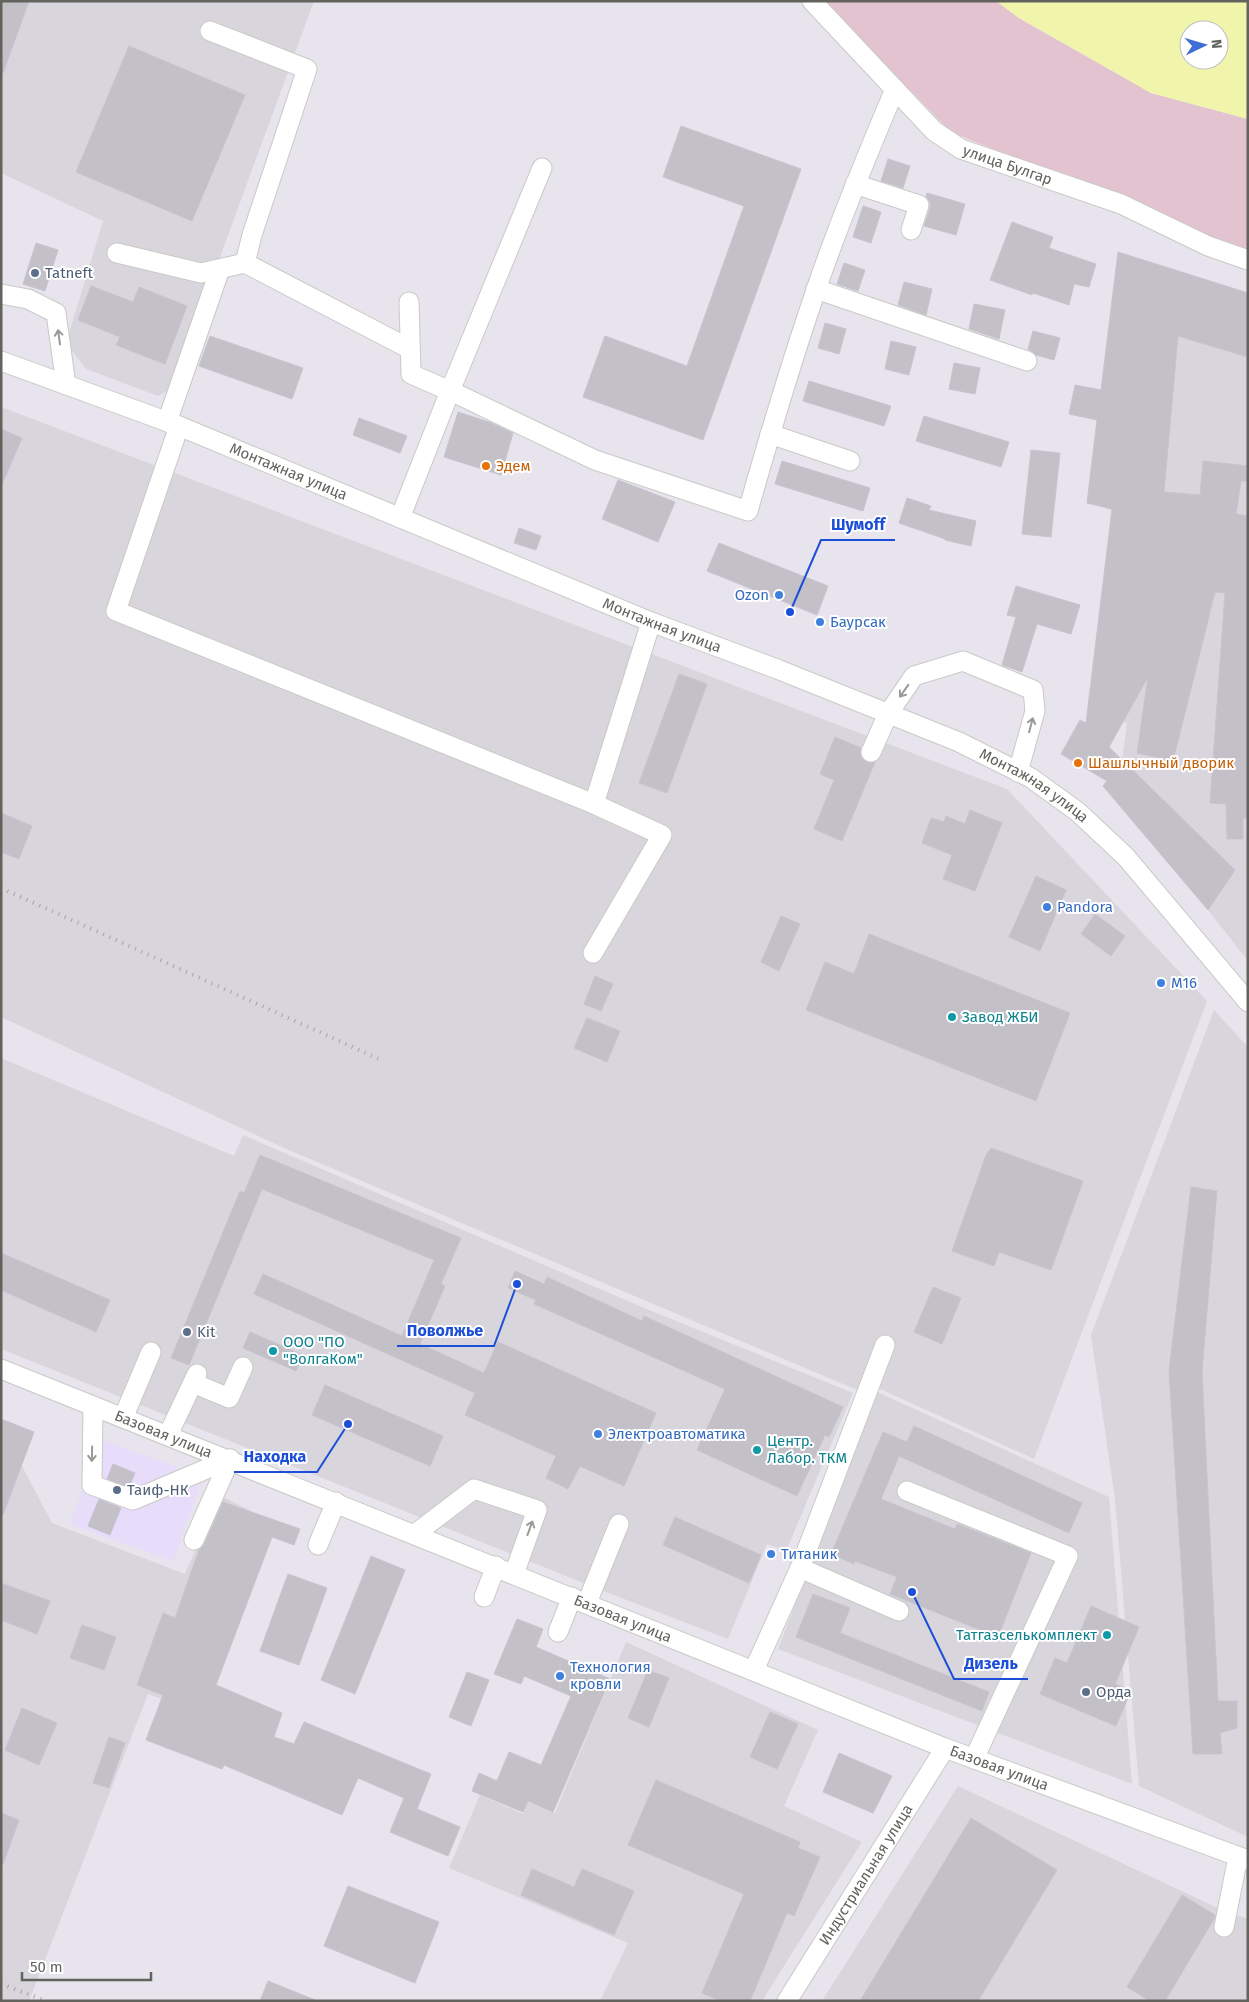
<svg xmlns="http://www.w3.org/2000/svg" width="1249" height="2002" font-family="'Fira Sans',sans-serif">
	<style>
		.commercial { fill: #e7dcfa }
		.industrial { fill: #d8d6dc }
		.green { fill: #e2c3cf }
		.water { fill: #f1f5ac; fill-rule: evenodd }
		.building { fill: #c3c0c8; stroke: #c7c3d1 }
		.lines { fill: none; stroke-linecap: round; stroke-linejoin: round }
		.minor-casing { stroke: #c9cac5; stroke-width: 21 }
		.minor { stroke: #fff; stroke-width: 19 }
		.rail { stroke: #a3a4a1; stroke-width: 4; stroke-dasharray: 1 6; stroke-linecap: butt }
		.oneway { stroke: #999a95 }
		.service-dot { fill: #5c6f8a; stroke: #fff; stroke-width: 2 }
		.food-dot { fill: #e8710a; stroke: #fff; stroke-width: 2 }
		.shop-dot { fill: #3f7fe0; stroke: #fff; stroke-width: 2 }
		.culture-dot { fill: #0f9aa8; stroke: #fff; stroke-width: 2 }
		.labels { text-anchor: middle; stroke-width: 4; stroke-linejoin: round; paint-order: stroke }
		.street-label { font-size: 15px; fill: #62635c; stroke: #fff }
		.service-label { font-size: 15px; fill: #4e5e75; stroke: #fff; text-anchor: start }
		.food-label { font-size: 15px; fill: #c56008; stroke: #fff; text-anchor: start }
		.shop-label { font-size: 15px; fill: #366cbe; stroke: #fff; text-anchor: start }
		.culture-label { font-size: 15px; fill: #0d838f; stroke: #fff; text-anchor: start }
		.leader { fill: none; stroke: #1d4ed8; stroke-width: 2 }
		.callout-dot { fill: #1d4ed8; stroke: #fff; stroke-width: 2 }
		.callout-label { font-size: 16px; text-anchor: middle; font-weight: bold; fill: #1d4ed8; stroke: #fff; stroke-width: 4; stroke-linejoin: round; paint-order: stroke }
	</style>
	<rect width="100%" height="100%" fill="#e7e4ed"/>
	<path class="commercial" d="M102 1440 203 1477 173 1561 70 1524Z"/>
	<path class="industrial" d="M1 1H314L172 388 158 396 86 369 66 343 103 221 1 173Z
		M1118 252 1248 293V961L1208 910 1103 786 1122 760 1127 723 1087 716 1112 510 1087 503Z
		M1 407 1007 789 1207 1001 1034 1459 878 1388 869 1395 284 1148 1 1017Z
		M1214 1010 1248 1047V1837L1139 1786 1115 1499 1091 1335Z
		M1 1058 234 1156 243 1135 637 1305 853 1393 786 1551 767 1544 728 1639 606 1592 1 1349Z
		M877 1392 1109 1497 1132 1784 778 1649Z
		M1 1426 52 1523 185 1574 219 1495 251 1511 182 1706 148 1694 29 2001H1Z
		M626 1642 818 1730 784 1806 862 1842 762 2001H600L628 1943 449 1868 480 1795 523 1814 528 1802 555 1813Z
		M958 1786 1222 1910 1248 1919V2001H822Z"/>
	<path class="green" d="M823 1H996L1019 18 1151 93 1248 119V256L1112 197 951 132Z"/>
	<path class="water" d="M996 1H1248V119L1151 93 1019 18ZM1189 30H1219V60H1189Z"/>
	<path class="building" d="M1 1H29L3 73H1Z
		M129 46 245 95 192 221 76 172Z
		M681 126 801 169 703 440 583 397 605 336 687 366 744 206 663 177Z
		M888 159 910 166 903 188 881 181Z
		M927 193 965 204 956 235 924 226 930 208V202L926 196Z
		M863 206 881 212 871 243 853 237Z
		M1012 222 1053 237 1049 248 1096 264 1089 287 1074 284 1069 305 1033 293 1032 295 990 280Z
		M36 243 58 250 45 291 23 284Z
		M1118 252 1248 293V357L1178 336 1164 492 1200 495 1203 461 1248 466V481H1241L1236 514 1248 516V818H1243V839H1227L1226 804 1210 803 1225 593 1215 592 1173 761 1137 753 1148 677 1109 747 1235 870 1208 910 1103 786 1107 781 1061 754 1080 720 1086 723 1112 509 1087 503 1097 420 1069 414 1075 385 1101 390Z
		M844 263 865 270 858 291 837 284Z
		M904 282 932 289 926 315 898 305Z
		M91 286 133 302 139 287 187 306 165 364 116 345 120 337 78 320Z
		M974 304 1005 310 999 339 969 329Z
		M825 323 846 329 839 354 818 348Z
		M1033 331 1060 338 1054 360 1036 355 1028 349Z
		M210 336 303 368 292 399 199 366Z
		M891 341 916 347 909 375 885 369Z
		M954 363 980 368 975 394 949 389Z
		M809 381 891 406 884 426 803 401Z
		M458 412 489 422 513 433 501 475 444 457Z
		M924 416 1009 442 1001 467 916 441Z
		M359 418 407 436 400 453 353 435Z
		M1 429 22 438 1 487Z
		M1031 450 1060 453 1051 537 1022 534Z
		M782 461 870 488 863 511 775 484Z
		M618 480 675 502 658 542 602 519Z
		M907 498 931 506 929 510 976 521 971 546 945 540V539L899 523Z
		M519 528 541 536 536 550 514 543Z
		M719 543 828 586 817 615 707 571Z
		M1016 586 1080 605 1071 634 1037 624 1022 672 1002 665 1016 617 1007 615Z
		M679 674 707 684 667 793 639 783Z
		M835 737 861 748 860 754 862 759 867 762H875L842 841 814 829 834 780 820 774Z
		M970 810 1002 823 975 891 943 879 952 855 922 843 931 818 944 822 946 816 965 824Z
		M1 813 32 826 19 859 1 852Z
		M1036 876 1066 890 1040 951 1009 937Z
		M1095 914 1125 936 1111 956 1081 934Z
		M781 916 800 924 779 971 761 962Z
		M869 934 1070 1013 1036 1101 806 1010 825 962 854 974Z
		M595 976 613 984 601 1011 584 1004Z
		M587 1018 620 1031 607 1062 574 1048Z
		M991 1148 1083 1181 1051 1270 999 1252 994 1266 952 1251 986 1155Z
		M260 1155 461 1238 441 1284 445 1286 420 1344 484 1373 498 1342 656 1413 624 1486 580 1466 568 1489 546 1478 556 1456 465 1415 475 1393 254 1294 263 1274 402 1336 434 1260 262 1189 189 1365 171 1358 240 1191 244 1193Z
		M1191 1187 1217 1191 1202 1372 1218 1701H1237V1728L1220 1733 1222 1754H1193L1169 1371Z
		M1 1253 110 1300 96 1332 1 1290Z
		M515 1271 544 1284 547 1277 642 1321 644 1316 843 1407 829 1437 825 1435 797 1496 697 1450 725 1389 534 1304 536 1300 508 1288Z
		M933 1287 961 1298 942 1344 914 1332Z
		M250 1332 303 1355 296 1371 243 1348Z
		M325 1385 443 1436 430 1466 312 1415Z
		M1 1419 34 1432 3 1515H1Z
		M914 1426 1082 1503 1069 1533 899 1456 881 1499 955 1529 957 1524 1031 1553 998 1637 890 1594 897 1577 855 1561 854 1564 831 1554 883 1432 907 1442Z
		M113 1464 135 1473 129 1487 107 1479Z
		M99 1499 121 1508 110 1535 88 1526Z
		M223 1502 300 1529 294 1545 272 1537 216 1685 282 1713 274 1737 294 1744 304 1722 431 1774 417 1809 460 1827 448 1856 390 1832 404 1798 358 1778 342 1815 224 1765 222 1769 146 1740 163 1695 137 1685 163 1613 175 1618 199 1550 204 1545Z
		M675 1517 761 1555 749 1583 663 1545Z
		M371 1556 405 1570 355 1694 321 1680Z
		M288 1574 327 1588 299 1665 260 1651Z
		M1 1583 50 1601 37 1634 1 1620Z
		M813 1594 850 1608 840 1633 989 1692 982 1711 796 1637Z
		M1091 1606 1139 1627 1115 1684 1131 1691 1116 1726 1040 1694 1055 1658 1067 1663Z
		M517 1619 543 1629 536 1647 610 1679 553 1812 528 1801 523 1812 472 1791 479 1773 497 1781 509 1752 541 1765 571 1696 524 1676 521 1684 494 1674Z
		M82 1625 116 1637 104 1670 70 1658Z
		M648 1670 669 1678 649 1727 628 1718Z
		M467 1672 489 1680 471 1726 449 1717Z
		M22 1708 57 1723 39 1765 5 1750Z
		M770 1712 798 1724 777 1769 750 1757Z
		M109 1737 125 1743 109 1788 93 1783Z
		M839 1753 892 1776 873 1813 823 1792Z
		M656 1780 800 1842 798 1848 820 1857 794 1916 787 1913 750 2001H721L702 1993 744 1894 628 1845Z
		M1 1813 19 1820 3 1864H1Z
		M971 1818 1057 1870 978 2001H860Z
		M532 1869 574 1887 582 1869 634 1891 614 1935 521 1895Z
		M348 1886 439 1922 415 1983 324 1946Z
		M1182 1895 1215 1915 1214 1919 1165 2001H1150L1127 1987Z
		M268 1981 315 2000V2001H260Z"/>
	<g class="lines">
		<defs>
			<g id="minor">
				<path id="s1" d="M812 1 934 131 961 149 1121 204 1208 246 1248 260"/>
				<path d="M210 31 307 69 252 235 245 263"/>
				<path d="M855 184 919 205 911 230"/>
				<path d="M117 253 201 273 245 263 410 349"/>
				<path d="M816 289 1027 361"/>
				<path d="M1 294 28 299 56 313 66 385"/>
				<path d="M409 302 411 374 459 395 595 460 748 511C769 437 791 363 816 290 839 222 867 155 895 89"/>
				<path id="s2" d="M1 361 179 426 651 622 777 669 959 742 1031 778 1078 812 1126 857 1248 1002"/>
				<path d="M167 422 220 269"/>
				<path d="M179 426 116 611 594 804 651 622"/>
				<path d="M770 434 850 461"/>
				<path d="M400 518 450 391 542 168"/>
				<path d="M871 752 888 714 914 676 963 661 1033 690 1035 711 1018 772"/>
				<path d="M593 953 662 835 594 804"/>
				<path id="s3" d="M1 1369 945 1748 1248 1860"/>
				<path d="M193 1383 229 1398 243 1367"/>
				<path d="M93 1406 92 1485 133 1500 230 1459"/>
				<path d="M123 1418 151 1352"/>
				<path d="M168 1435 197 1374"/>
				<path d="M907 1491 1068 1556 974 1759"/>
				<path d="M415 1534 474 1489 537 1510 514 1574"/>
				<path d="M194 1540 230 1459"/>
				<path d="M318 1545 336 1502"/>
				<path d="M800 1568 899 1611"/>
				<path d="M484 1597 496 1566"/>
				<path d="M587 1603 619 1524"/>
				<path d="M558 1632 572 1597"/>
				<path d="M754 1670 800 1568 885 1345"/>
				<path d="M1224 1927 1238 1857"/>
				<path id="s4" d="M787 2001 945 1748"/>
			</g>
		</defs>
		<use href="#minor" class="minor-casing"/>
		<use href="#minor" class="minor"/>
		<path class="rail" d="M1 888 379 1059
			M1 1984 46 2001"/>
	</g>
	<defs><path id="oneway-shaft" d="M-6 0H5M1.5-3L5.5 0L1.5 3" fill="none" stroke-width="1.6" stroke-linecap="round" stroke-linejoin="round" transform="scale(1.25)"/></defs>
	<g class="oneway">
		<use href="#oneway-shaft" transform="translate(59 337) rotate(-98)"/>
		<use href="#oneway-shaft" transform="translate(904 691) rotate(125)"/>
		<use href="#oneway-shaft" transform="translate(1031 725) rotate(-75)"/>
		<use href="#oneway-shaft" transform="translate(92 1454) rotate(91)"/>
		<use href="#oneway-shaft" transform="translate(530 1528) rotate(-70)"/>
	</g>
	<g class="service-dot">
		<circle cx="35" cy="273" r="5"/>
		<circle cx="187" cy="1332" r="5"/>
		<circle cx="117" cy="1490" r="5"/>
		<circle cx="1086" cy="1692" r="5"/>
	</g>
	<g class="food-dot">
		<circle cx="486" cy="466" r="5"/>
		<circle cx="1078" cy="763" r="5"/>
	</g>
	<g class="shop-dot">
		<circle cx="779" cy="595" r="5"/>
		<circle cx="820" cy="622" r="5"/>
		<circle cx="1047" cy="907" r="5"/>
		<circle cx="1161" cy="983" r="5"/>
		<circle cx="598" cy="1434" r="5"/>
		<circle cx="771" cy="1554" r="5"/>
		<circle cx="560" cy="1676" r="5"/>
	</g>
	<g class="culture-dot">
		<circle cx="952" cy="1017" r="5"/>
		<circle cx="273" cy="1351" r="5"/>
		<circle cx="757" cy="1450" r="5"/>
		<circle cx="1107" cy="1635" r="5"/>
	</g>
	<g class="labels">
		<g class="street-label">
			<text dy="5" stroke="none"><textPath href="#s1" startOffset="260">улица Булгар</textPath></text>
			<text dy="5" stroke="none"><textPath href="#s2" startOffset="308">Монтажная улица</textPath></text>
			<text dy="5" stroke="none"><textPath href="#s2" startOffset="712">Монтажная улица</textPath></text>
			<text dy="5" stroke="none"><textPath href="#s2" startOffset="1118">Монтажная улица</textPath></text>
			<text dy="5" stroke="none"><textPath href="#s3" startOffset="175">Базовая улица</textPath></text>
			<text dy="5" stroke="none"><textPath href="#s3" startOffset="670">Базовая улица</textPath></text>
			<text dy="5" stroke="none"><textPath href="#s3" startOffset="1075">Базовая улица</textPath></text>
			<text dy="5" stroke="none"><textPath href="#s4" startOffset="149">Индустриальная улица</textPath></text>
		</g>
		<g class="service-label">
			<text x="45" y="278">Tatneft</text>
			<text x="197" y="1337">Kit</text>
			<text x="127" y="1495">Таиф-НК</text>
			<text x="1096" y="1697">Орда</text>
		</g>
		<g class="food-label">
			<text x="496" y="471">Эдем</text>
			<text x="1088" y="768">Шашлычный дворик</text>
		</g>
		<g class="shop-label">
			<text x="769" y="600" text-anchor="end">Ozon</text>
			<text x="830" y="627">Баурсак</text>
			<text x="1057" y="912">Pandora</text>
			<text x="1171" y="988">М16</text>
			<text x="608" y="1439">Электроавтоматика</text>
			<text x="781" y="1559">Титаник</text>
			<text x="570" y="1672">Технология<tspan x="570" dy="17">кровли</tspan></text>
		</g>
		<g class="culture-label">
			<text x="962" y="1022">Завод ЖБИ</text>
			<text x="283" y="1347">ООО "ПО<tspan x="283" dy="17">"ВолгаКом"</tspan></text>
			<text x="767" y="1446">Центр.<tspan x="767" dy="17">Лабор. ТКМ</tspan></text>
			<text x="1097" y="1640" text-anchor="end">Татгазселькомплект</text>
		</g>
	</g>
	<path class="leader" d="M790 612L821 540H895M517 1284L494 1346H397M348 1424L317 1472H234M912 1592L954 1679H1028"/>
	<g class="callout-dot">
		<circle cx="790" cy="612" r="5"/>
		<circle cx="517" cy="1284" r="5"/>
		<circle cx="348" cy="1424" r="5"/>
		<circle cx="912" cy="1592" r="5"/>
	</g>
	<g class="callout-label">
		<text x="858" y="530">Шумоff</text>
		<text x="445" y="1336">Поволжье</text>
		<text x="275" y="1462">Находка</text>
		<text x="991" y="1669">Дизель</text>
	</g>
	<rect width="1249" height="2002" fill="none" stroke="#62635c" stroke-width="5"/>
	<g transform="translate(1204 45) rotate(85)"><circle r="24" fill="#ffffff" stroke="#c0c1be"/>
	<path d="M0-4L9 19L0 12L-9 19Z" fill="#416ed5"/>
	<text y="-8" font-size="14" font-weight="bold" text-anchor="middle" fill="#62635c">N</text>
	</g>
	<path d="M22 1972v8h129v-8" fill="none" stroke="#62635c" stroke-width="2.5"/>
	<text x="30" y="1972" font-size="15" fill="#62635c" stroke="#ffffff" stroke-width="4" paint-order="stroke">50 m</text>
</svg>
